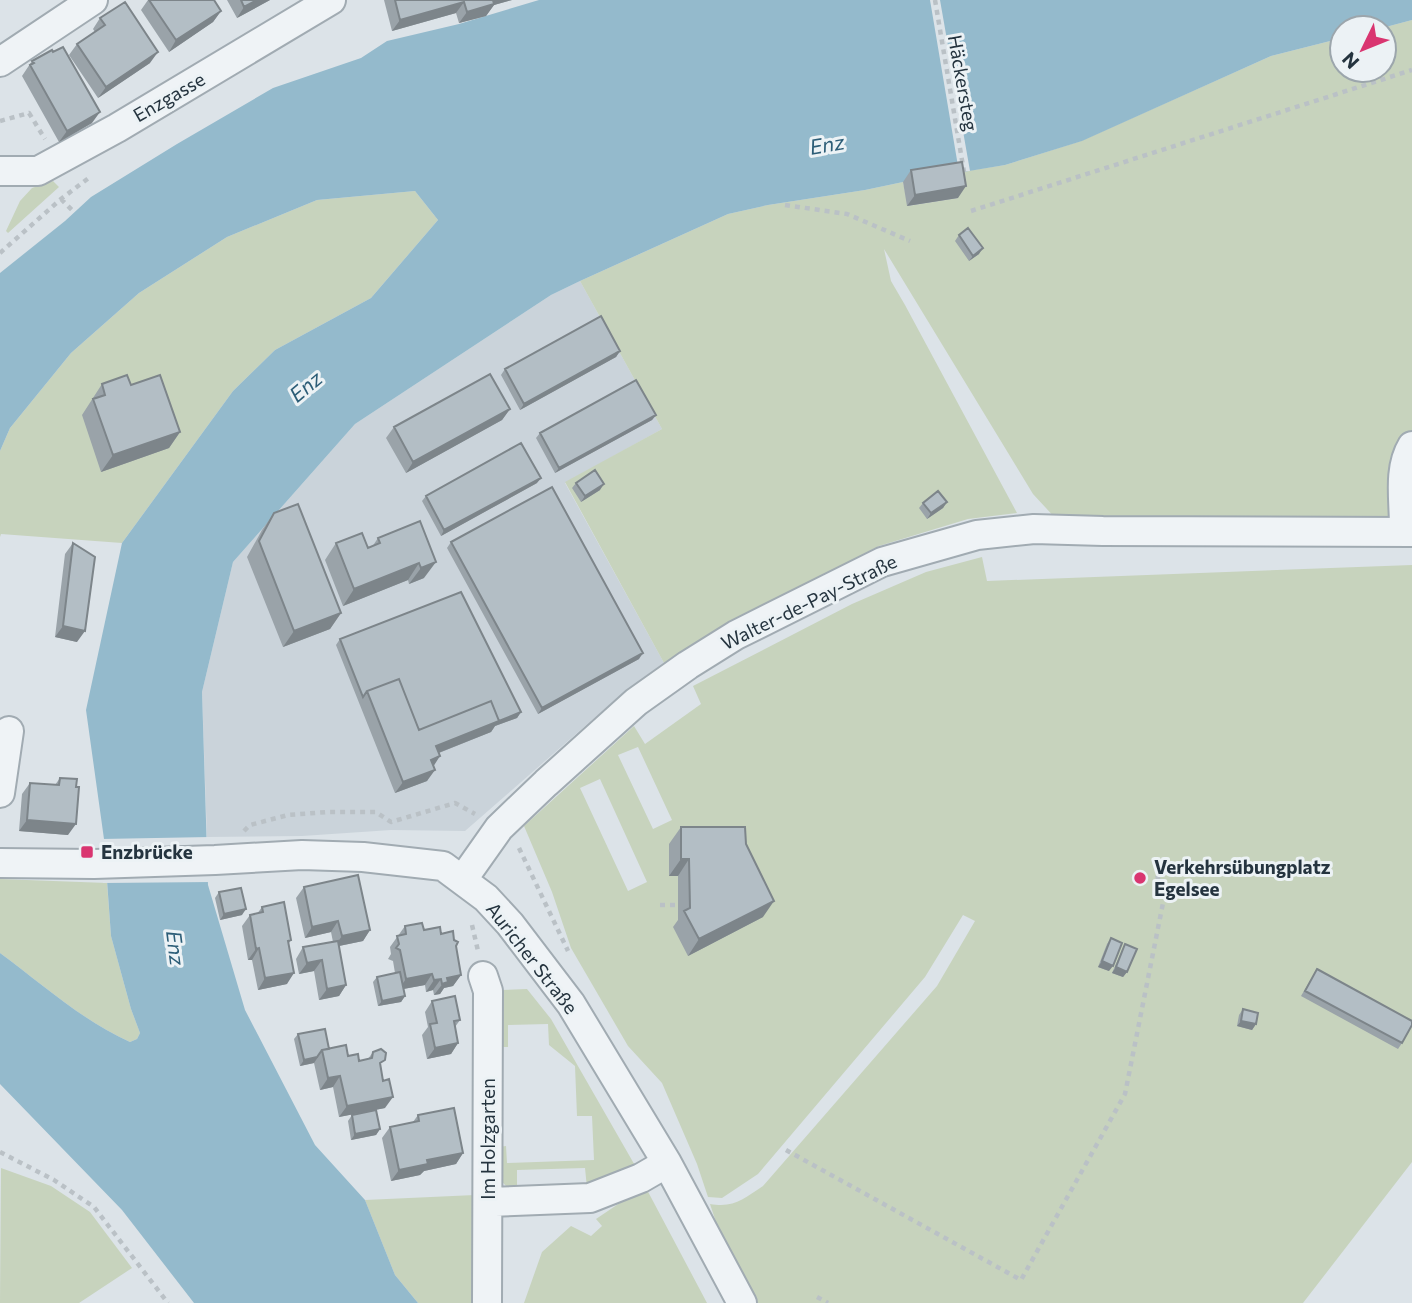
<svg xmlns="http://www.w3.org/2000/svg" width="1412" height="1303" font-family="Commissioner,sans-serif">
	<style>
		.built { fill: #cad3da }
		.green { fill: #c7d3bd; fill-rule: evenodd }
		.water { fill: #94bacc }
		.pier { fill: #dce3e8 }
		.lines { fill: none; stroke-linecap: round; stroke-linejoin: round }
		.minor-casing { stroke: #a1abb2; stroke-width: 32 }
		.path { stroke: #bac1c6; stroke-width: 4.5; stroke-dasharray: 5 5; stroke-linecap: butt }
		.minor { stroke: #eff3f6; stroke-width: 28 }
		.wall { fill: #9aa3a9 }
		.shaded-wall { fill: #7d858a }
		.building { fill: #b3bec5; stroke: #7d858a; stroke-width: 2 }
		.poi-dot { fill: #d93570; stroke: #ecf2f5; stroke-width: 2.5 }
		.labels { text-anchor: middle; stroke-width: 6; stroke-linejoin: round; paint-order: stroke }
		.street-label { font-size: 19px; fill: #25343f; stroke: #ecf2f5 }
		.poi-label { font-size: 19px; font-weight: bold; fill: #25343f; stroke: #ecf2f5; text-anchor: start }
		.water-label { font-size: 21px; font-style: italic; fill: #2c5d77; stroke: #ecf2f5 }
	</style>
	<rect width="100%" height="100%" fill="#dce3e8"/>
	<path class="built" d="M580 281 662 429 565 483 664 663 624 692 465 831 391 830 302 836 207 837 202 692 233 562 355 424 551 295Z"/>
	<path class="green" d="M1412 20V518L1058 521 1033 494 884 249 891 281 905 305 1017 513 968 519 879 546 726 625 664 663 565 482 662 429 580 281 728 214 768 205 865 190 903 182 908 206 958 198 954 173 1005 165 1081 141 1271 56 1342 38V70H1384V28H1382Z
		M53 181 59 187 8 233 6 231 20 201 32 188Z
		M415 191 438 220 371 298 275 350 233 391 122 543 1 534 0 537V451L10 428 71 353 139 293 227 237 317 200Z
		M982 557 987 581 1412 565V1162L1303 1303H758L719 1231 710 1204C735 1208 743 1199 763 1186L937 986 975 921 963 915 925 977 758 1174 722 1198 708 1197 697 1164 662 1083 628 1046 571 948 552 892 524 826 634 726 645 744 701 704 693 686 852 604 926 572ZM638 747 672 820 653 829 618 755ZM600 779 647 882 628 891 580 788Z
		M0 879 107 883 111 936 131 1009 140 1033 137 1039 130 1042C83 1021 42 984 0 953Z
		M527 989 551 1019 637 1169 587 1188 585 1168 517 1170V1190C510 1190 505 1186 501 1180L499 1147 506 1146 507 1163 594 1160 592 1116H577L575 1066 549 1045 548 1024 508 1025V1047H502L500 990Z
		M1 1168 51 1186 90 1212 132 1268 79 1303H0Z
		M645 1186 707 1303H524L542 1252 571 1226 591 1236 602 1226 596 1219Z
		M475 1195 476 1303H418L395 1275 365 1200Z"/>
	<path class="water" d="M539 0H1412V20L1382 28H1342V38L1271 56 1082 141 1005 165 903 182 865 190 768 205 728 214 580 281 551 295 355 424 233 562 202 692 208 885 245 1010 315 1145 365 1200 395 1275 418 1303H194L122 1210 0 1084V953C42 984 83 1021 130 1042L137 1039 140 1033 131 1009 111 936 104 839 86 710 122 543 233 391 275 350 371 298 438 220 415 191 317 200 227 237 139 293 71 353 10 428 0 451V273L65 221 91 197 177 144 273 88 361 58 387 41 459 24Z"/>
	<path class="pier" d="M930 0H940L970 171 959 172Z
		M210 837 212 882 103 883 101 839Z"/>
	<g class="lines">
		<defs>
			<path id="minor" d="M0 62 93 0
				M0 171H38L117 128 331 0
				M1404 527C1404 500 1398 469 1412 446
				M0 793 9 731
				M0 863 94 864 215 860 302 855 363 857 443 866 486 898 510 924 571 1004 667 1163 742 1303
				M463 879 499 828 546 783 636 702 688 665 736 635 882 562 977 535 1034 529 1103 531 1412 532
				M483 976 488 991 487 1303
				M488 1202 590 1198 641 1178 667 1163"/>
		</defs>
		<use href="#minor" class="minor-casing"/>
		<path class="path" d="M935 0 964 172
			M0 121 29 113 45 139
			M61 199 73 211
			M785 205 847 214 910 241
			M971 211 1412 70
			M0 253 61 199 90 177
			M244 831 250 825 288 815 327 812H376L391 822 455 803 475 814
			M519 848 568 951
			M660 905H678
			M472 925 478 951
			M786 1150 1021 1280 1125 1094 1164 898 1157 875
			M0 1152 54 1180 94 1207 168 1303
			M817 1297 828 1303"/>
		<use href="#minor" class="minor"/>
	</g>
	<path class="wall" d="M148 0H214L221 11 213 22 169 52 141 10Z
		M227 0H270L237 18Z
		M384 0H512L494 5 486 16 459 23 456 13 392 31Z
		M100 18 150 63 98 98 69 55 77 44 95 32 93 29Z
		M32 61 92 123 59 142 22 76Z
		M911 170 958 198 907 206 903 182Z
		M959 235 979 254 969 261 955 241Z
		M620 351 616 357 520 410 501 375 505 369Z
		M102 384 131 385 180 432 169 448 101 472 82 415Z
		M510 409 502 420 406 473 386 438 394 427Z
		M656 415 652 420 555 473 536 438 540 433Z
		M537 483 441 536 422 501 426 496Z
		M576 483 600 490 581 502 572 488Z
		M947 502 943 508 927 519 919 508 923 503Z
		M274 513 341 613 330 629 283 647 247 557 262 530Z
		M420 521 424 578 409 584 408 580 343 606 325 560 336 543 368 548 372 547 378 538Z
		M451 542 639 659 538 714 447 548Z
		M73 543 77 642 55 637 65 554Z
		M340 639 521 712 517 718 495 726 491 732 439 753 427 781 395 793 336 645Z
		M60 778 68 835 19 831 22 794 30 783 55 785Z
		M681 827 746 844 763 917 688 956 673 927 678 920V876H669V844Z
		M304 887 370 930 363 941 339 946 346 985 339 996 319 1000 314 971 299 974 296 959 303 947 333 942 331 932 305 938 296 898Z
		M219 892 242 915 220 920 215 898Z
		M262 907 291 940 289 943 287 984 258 990 252 960H248L242 926 250 915 257 914Z
		M405 926 441 934 456 946 461 975 453 986 444 988 440 994 434 995 433 990 426 992 425 985 403 989 405 996 401 1002 378 1006 373 982 377 977 395 973 393 961 388 959 391 954 390 947Z
		M1111 938 1109 971 1098 967 1107 944Z
		M1125 944 1127 972 1123 977 1112 973 1122 950Z
		M1317 969 1402 1043 1398 1049 1301 996Z
		M432 1001 460 1020 455 1027 458 1043 451 1054 427 1059 422 1035 428 1027 425 1012Z
		M1243 1009 1256 1024 1252 1030 1237 1026 1239 1015Z
		M298 1034 329 1049 359 1061 368 1059 373 1052 381 1066 385 1108 339 1117 333 1087 320 1090 314 1063 300 1066 294 1039Z
		M352 1115 380 1129 376 1135 351 1140 348 1121Z
		M418 1115 463 1153 456 1164 424 1171 420 1175 391 1181 382 1138 390 1127 413 1122Z"/>
	<path class="shaded-wall" d="M257 0H270L237 18 244 7Z
		M489 0H512L494 5 486 16 459 23 467 12Z
		M464 2 456 13 392 31 400 20Z
		M221 11 213 22 169 52 176 40Z
		M158 52 150 63 98 98 106 87Z
		M100 112 92 123 59 142 67 131Z
		M966 186 958 198 907 206 915 195Z
		M983 248 979 254 969 261 973 256Z
		M620 351 616 357 520 410 524 404Z
		M510 409 502 420 406 473 413 462Z
		M656 415 652 420 555 473 559 468Z
		M180 432 169 448 101 472 113 455Z
		M541 478 537 483 441 536 444 530Z
		M604 484 600 490 581 502 585 496Z
		M947 502 943 508 927 519 931 513Z
		M436 562 424 578 409 584 421 568Z
		M419 563 408 580 343 606 354 589Z
		M341 613 330 629 283 647 294 631Z
		M63 626 85 631 77 642 55 637Z
		M643 653 639 659 538 714 542 708Z
		M521 712 517 718 495 726 491 732 428 757 436 746Z
		M440 756 433 767 431 760Z
		M435 770 427 781 395 793 403 782Z
		M27 820 76 824 68 835 19 831Z
		M681 859H689L678 876H669Z
		M774 901 763 917 688 956 699 939Z
		M246 909 242 915 220 920 224 914Z
		M338 921 331 932 305 938 312 927Z
		M370 930 363 941 334 947 342 936Z
		M259 948 252 960H248L256 949Z
		M322 960 314 971 299 974 307 963Z
		M1102 961 1113 966 1109 971 1098 967Z
		M1116 967 1127 972 1123 977 1112 973Z
		M294 973 287 984 258 990 265 978Z
		M432 974 425 985 398 990 406 979Z
		M461 975 453 986 444 988 440 994 434 995 447 978Z
		M441 979 433 990 426 992 434 980Z
		M346 985 339 996 319 1000 327 989Z
		M405 996 401 1002 378 1006 382 1001Z
		M1241 1021 1256 1024 1252 1030 1237 1026Z
		M458 1043 451 1054 427 1059 435 1048Z
		M318 1057 314 1063 300 1066 304 1060Z
		M340 1076 333 1087 320 1090 328 1078Z
		M393 1097 385 1108 339 1117 347 1106Z
		M380 1129 376 1135 351 1140 355 1134Z
		M463 1153 456 1164 424 1171 420 1175 391 1181 399 1170 427 1160Z"/>
	<path class="building" d="M149 0H214L221 11 176 40Z
		M241 0H257L244 7Z
		M395 0H493L494 4 467 12 464 2 400 20Z
		M125 2 158 52 106 87 77 44 105 25 100 18Z
		M63 47 100 112 67 131 30 65 34 63 32 61 52 50 53 52Z
		M962 162 966 186 915 195 911 170Z
		M968 228 983 248 973 256 959 235Z
		M601 316 620 351 524 404 505 369Z
		M490 374 510 409 413 462 394 427Z
		M127 375 131 385 160 375 180 432 113 455 93 399 105 395 102 384Z
		M636 380 656 415 559 468 540 433Z
		M521 443 541 478 444 530 426 496Z
		M595 470 604 484 585 496 576 483Z
		M552 487 643 653 542 708 451 542Z
		M938 491 947 502 931 513 923 503Z
		M298 504 341 613 294 631 259 541 274 513Z
		M420 521 436 562 421 568 419 563 354 589 336 543 362 533 368 548 380 543 378 538Z
		M73 543 95 557 85 631 63 626Z
		M461 592 521 712 494 723 499 721 491 701 419 730 399 679 367 691 363 697 340 639Z
		M399 679 419 730 491 701 499 721 436 746 440 756 431 760 435 770 403 782 367 691Z
		M60 778 77 779 76 787H79L76 824 27 820 30 783 59 785Z
		M681 827H745L746 844 774 901 699 939 684 911 690 908 689 859H681Z
		M358 875 370 930 342 936 338 921 312 927 304 887Z
		M241 888 246 909 224 914 219 892Z
		M284 902 291 940 288 941 294 973 265 978 259 948 256 949 250 915 263 912 262 907Z
		M422 923 424 930 440 927 441 934 453 931 454 940 458 942 456 946 461 975 447 978 448 982 442 984 441 979 434 980 432 974 406 979 400 950 396 948 399 944 397 936 406 934 405 926Z
		M1111 938 1122 943 1113 966 1102 961Z
		M338 941 346 985 327 989 322 960 307 963 303 947Z
		M1125 944 1137 949 1127 972 1116 967Z
		M1317 969 1412 1021V1025L1402 1043 1305 991Z
		M400 972 405 996 382 1001 377 977Z
		M455 996 460 1020 454 1021 458 1043 435 1048 430 1024 437 1023 432 1001Z
		M1243 1009 1258 1013 1256 1024 1241 1021Z
		M325 1029 329 1049 322 1050 317 1057 304 1060 298 1034Z
		M346 1045 348 1056 358 1054 359 1061 372 1058 373 1052 381 1049 386 1053 385 1060 380 1063 383 1081 389 1079 393 1097 347 1106 340 1076 328 1078 322 1050Z
		M454 1108 463 1153 427 1160 428 1164 399 1170 390 1127 419 1121 418 1115Z
		M376 1110 380 1129 355 1134 352 1115Z"/>
	<g class="poi-dot">
		<rect x="80" y="845" width="14" height="14" rx="3.5"/>
		<circle cx="1140" cy="878" r="7"/>
	</g>
	<g class="labels">
		<g class="street-label">
			<text transform="translate(963 83) rotate(80)" y="7">Häckersteg</text>
			<text transform="translate(169 97) rotate(-30)" y="7">Enzgasse</text>
			<text transform="translate(809 602) rotate(-26)" y="7">Walter-de-Pay-Straße</text>
			<text transform="translate(532 958) rotate(52)" y="7">Auricher Straße</text>
			<text transform="translate(488 1139) rotate(-90)" y="7">Im Holzgarten</text>
		</g>
		<g class="poi-label">
			<text x="101" y="859">Enzbrücke</text>
			<text x="1154" y="874">Verkehrsübungplatz<tspan x="1154" dy="22">Egelsee</tspan></text>
		</g>
		<g class="water-label">
			<text transform="translate(827 145) rotate(-10)" y="7">Enz</text>
			<text transform="translate(306 387) rotate(-40)" y="7">Enz</text>
			<text transform="translate(175 948) rotate(83)" y="7">Enz</text>
		</g>
	</g>
	<g transform="translate(1363 49) rotate(227)"><circle r="33" fill="#ecf2f5" stroke="#9ca6ac" stroke-width="2"/>
	<path d="M0-5L12 26L0 18L-12 26Z" fill="#d93570"/>
	<text y="-10" font-size="19" font-weight="bold" text-anchor="middle" fill="#25343f">N</text>
	</g>
</svg>
